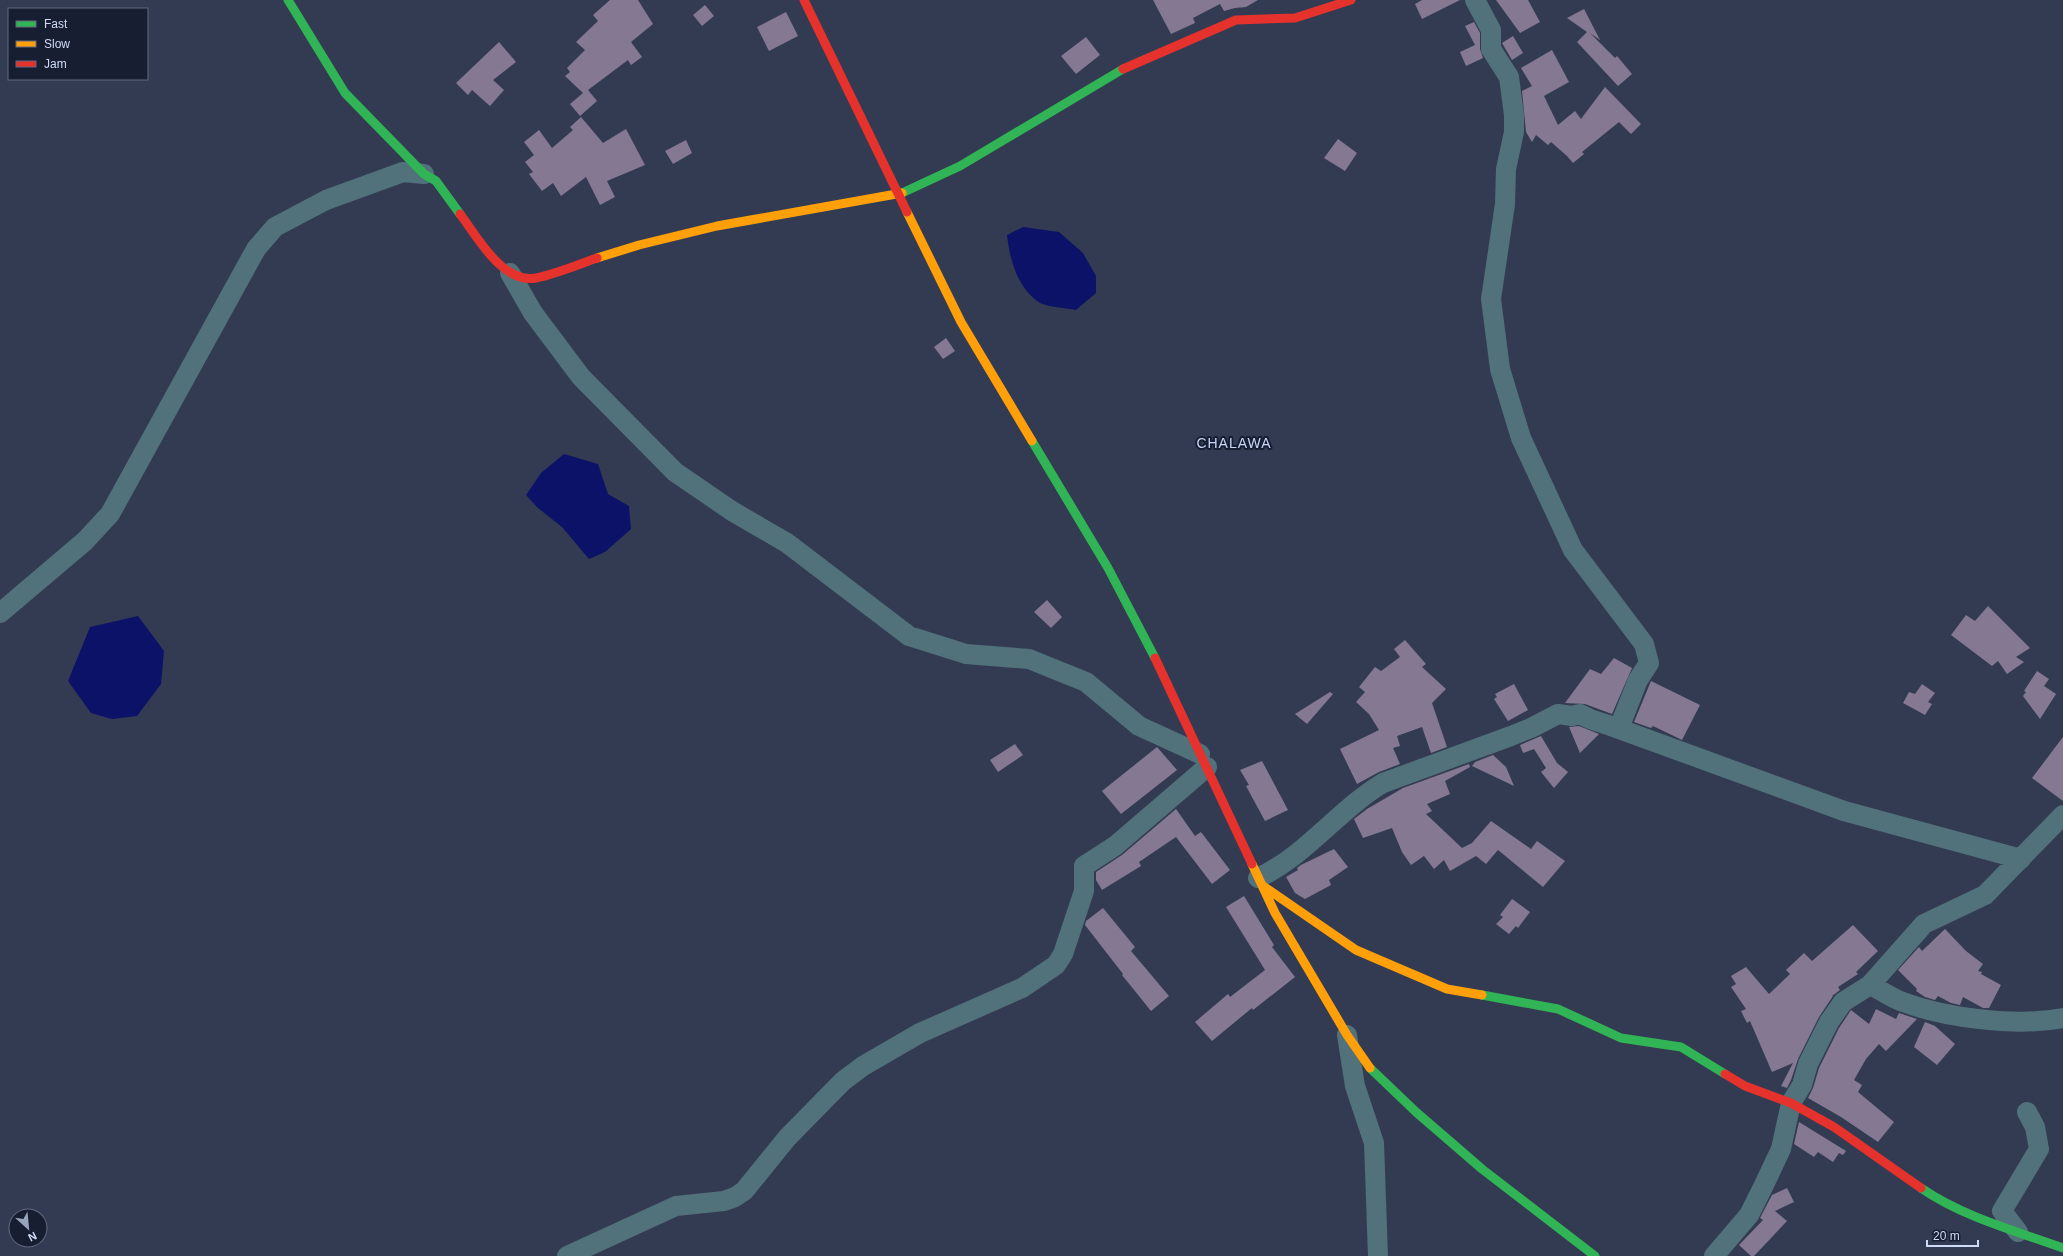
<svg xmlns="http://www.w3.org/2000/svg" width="2063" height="1256" font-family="Helvetica,sans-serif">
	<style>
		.water { fill: #0c1268 }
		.building { fill: #847893 }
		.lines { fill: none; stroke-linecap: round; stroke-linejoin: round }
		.street { stroke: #51727a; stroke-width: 20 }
		.fast { stroke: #30b455; stroke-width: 9 }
		.slow { stroke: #ff9f0a; stroke-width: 9 }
		.jam { stroke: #e5322d; stroke-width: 9 }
		.labels { text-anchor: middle; stroke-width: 4; stroke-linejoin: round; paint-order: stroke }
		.quarter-label { font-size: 14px; letter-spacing: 1px; fill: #c8d6f6; stroke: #171e32 }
	</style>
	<rect width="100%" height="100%" fill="#333b53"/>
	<path class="water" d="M1023 227 1059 232 1083 253 1096 276V293L1076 310C1067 308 1047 307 1040 303 1017 288 1010 260 1007 235Z
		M564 454 598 464 608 494 629 506 631 529 605 552 589 559 562 527 538 508 526 495 541 473Z
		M138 616 164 651 161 684 137 716 112 719 91 713 68 681 90 627Z"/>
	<path class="building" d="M610 0H638L653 24 631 42 642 57 631 65 628 60 588 90 597 101 580 116 570 104 583 93 565 76 570 72 567 68 585 50 576 42 598 21 593 15Z
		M1153 0H1258L1246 7 1235 8 1224 11 1220 4 1193 18 1195 23 1171 34Z
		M1422 0H1460L1422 19 1415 4Z
		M1496 0H1528L1540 22 1520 33Z
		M705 5 714 16 702 26 693 15Z
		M1584 9 1600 40 1590 33 1615 58 1617 56 1632 74 1618 86 1577 42 1587 32 1567 18Z
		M786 12 798 36 769 51 757 27Z
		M1474 22 1480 33V49L1483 58 1466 66 1460 52 1475 45 1465 26Z
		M1513 36 1523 53 1512 60 1502 43Z
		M1086 37 1100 55 1076 74 1061 56Z
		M499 42 516 62 493 80 504 90 490 106 472 90 468 95 456 83Z
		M1552 50 1569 82 1544 96 1558 125 1575 111 1581 119 1605 87 1641 124 1631 134 1619 122 1582 152 1584 154 1573 163 1567 156 1551 142 1548 145 1536 135 1532 142 1526 132 1522 91 1532 86 1521 68Z
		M581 117 603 143 626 129 645 165 607 181 615 197 600 205 586 177 561 196 553 183 542 191 529 174 533 172 525 162 534 155 524 142 539 130 552 148 573 130 570 127Z
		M1338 139 1357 153 1345 171 1324 158Z
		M686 140 692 153 673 164 665 151Z
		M946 338 955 351 943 359 934 347Z
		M1047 600 1062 617 1051 628 1034 612Z
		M1988 606 2030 648 2016 657 2024 662 2007 674 1998 661 1992 666 1951 635 1966 615 1975 621Z
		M1405 640 1426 664 1422 667 1446 689 1432 703 1447 747 1431 753 1422 727 1397 736 1400 746 1393 748 1400 764 1379 772 1357 784 1340 749 1379 730 1369 714 1356 702 1365 692 1359 687 1375 667 1381 671 1400 657 1394 649Z
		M1614 658 1632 668 1612 714 1585 704 1565 703 1590 669 1601 674Z
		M2037 671 2049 679 2044 686 2056 694 2040 719 2023 696 2026 692 2024 691Z
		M1651 681 1700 705 1682 740 1653 726 1651 728 1634 722Z
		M1514 684 1528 710 1508 721 1494 699 1497 697 1495 694Z
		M1922 684 1935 693 1928 702 1932 704 1925 715 1903 703 1909 692 1915 694Z
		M1330 692 1333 694 1307 724 1295 714Z
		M1579 726 1599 734 1580 753 1569 727Z
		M1541 736 1557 763 1568 772 1554 788 1541 772 1546 768 1534 749 1523 753 1520 745Z
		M2063 737V801L2032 778Z
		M1015 744 1023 755 998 772 990 760Z
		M1157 747 1177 770 1121 814 1102 791Z
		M1493 755 1506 767 1514 786 1472 766 1475 762Z
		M1262 761 1288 810 1265 821 1246 786 1249 785 1240 770Z
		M1469 764 1470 767 1445 781 1450 794 1427 804 1432 811 1426 814 1462 848 1472 843 1491 821 1531 849 1537 841 1565 861 1543 887 1498 850 1486 864 1476 856 1450 871 1444 860 1434 869 1424 856 1411 865 1402 852 1392 828 1363 838 1354 819 1367 809 1403 788Z
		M1176 809 1195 836 1201 832 1230 870 1212 884 1176 837 1139 862 1141 866 1102 890 1096 880V872L1122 855Z
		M1334 849 1348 867 1329 880 1331 885 1305 899 1295 893 1286 877 1298 870 1297 868 1301 865Z
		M1244 896 1274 945 1272 947 1295 977 1253 1010 1252 1008 1212 1041 1195 1022 1228 994 1230 997 1265 970 1226 907Z
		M1512 899 1530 912 1518 928 1516 926 1509 934 1496 924 1503 917 1500 915Z
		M1103 908 1135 947 1131 951 1169 996 1151 1011 1122 975 1123 974 1085 925 1086 921Z
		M1853 925 1878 951 1856 972 1858 974 1838 987 1840 990 1832 996H1833L1819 1017 1798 1059 1791 1080 1787 1088 1781 1086 1793 1063 1772 1072 1750 1021 1747 1023 1741 1011 1746 1009 1731 987 1736 984 1731 976 1746 967 1769 994 1790 974 1786 970 1804 953 1812 961Z
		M1945 929 1966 951 1983 964 1978 971 1982 972 1981 974 2001 985 1989 1008H1983L1963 997 1960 1005 1951 1003 1938 996 1935 1000 1925 997 1916 991 1917 989 1898 970 1919 947 1922 951Z
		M1876 1009 1896 1019 1899 1013 1917 1019 1886 1051 1879 1044 1866 1059 1854 1080 1862 1085 1858 1092 1894 1122 1878 1142 1841 1117 1808 1098 1813 1088 1819 1068 1839 1028 1851 1010 1869 1024Z
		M1925 1022 1935 1026 1955 1044 1937 1065 1914 1047Z
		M1799 1122 1846 1151 1843 1155 1839 1153 1833 1162 1818 1152 1814 1157 1794 1144Z
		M1787 1188 1794 1202 1775 1211 1787 1221 1754 1256H1751L1739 1245 1763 1220 1760 1218 1772 1195Z"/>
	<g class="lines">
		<path class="street" d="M1475 0 1491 30V49L1509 77 1514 115V132L1506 169 1505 204 1491 299 1500 369 1521 438 1573 550 1644 644 1649 663 1638 680 1619 728
			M510 273 533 313 581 377 675 472 732 511 787 543 909 636 966 654 1029 659 1086 682 1139 726 1200 754
			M0 613 85 541 110 514 256 249 275 227 326 200 403 172 424 174
			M1258 878C1307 855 1338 810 1383 783L1511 736 1531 728 1558 714 1572 716 1580 714 1590 719 1611 726 1844 811 2021 859
			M1870 985C1881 990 1891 998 1903 1002 1946 1018 2017 1027 2063 1018
			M1347 1035 1355 1086 1374 1143 1378 1256
			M2018 1232 2002 1211 2039 1149 2035 1127 2027 1112
			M567 1256 676 1206 724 1201 735 1197 744 1191 787 1138 843 1081 863 1066 920 1033 1022 988 1056 965 1063 954 1084 891V866L1115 846 1207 767
			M1714 1256 1749 1215 1763 1187 1781 1149 1791 1103 1802 1085 1808 1064 1829 1022 1843 1002 1870 985 1924 924 1985 895 2063 815"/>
		<path class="fast" d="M288 0 345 93 424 174 436 181 460 214
			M902 193 960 166 1123 69
			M1032 441 1108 568 1155 658
			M1482 995 1558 1009 1621 1038 1681 1047 1725 1074
			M1370 1068 1416 1112 1482 1169 1595 1256
			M1921 1188C1963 1217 2016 1231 2063 1248"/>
		<path class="slow" d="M907 212 961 322 1032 441
			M597 258 639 245 717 226 902 193
			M1252 864 1275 913 1347 1035 1370 1068
			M1263 886 1356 950 1447 989 1482 995"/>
		<path class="jam" d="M804 0 907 212
			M1123 69 1236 20 1295 18 1351 0
			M460 214C477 236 502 284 536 278 556 274 577 265 597 258
			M1155 658 1252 864
			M1725 1074 1745 1086 1791 1103 1834 1127 1921 1188"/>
	</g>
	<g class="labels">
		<g class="quarter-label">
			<text x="1234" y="448">CHALAWA</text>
		</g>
	</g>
	<rect x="8" y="8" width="140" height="72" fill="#171e32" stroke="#616a80"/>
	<rect x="16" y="21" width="20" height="6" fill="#30b455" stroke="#616a80"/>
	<text x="44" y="28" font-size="12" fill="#cfdbf6">Fast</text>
	<rect x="16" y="41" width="20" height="6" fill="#ff9f0a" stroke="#616a80"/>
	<text x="44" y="48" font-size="12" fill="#cfdbf6">Slow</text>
	<rect x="16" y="61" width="20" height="6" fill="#e5322d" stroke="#616a80"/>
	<text x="44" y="68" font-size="12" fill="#cfdbf6">Jam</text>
	<g transform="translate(28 1228) rotate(153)"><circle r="19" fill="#171e32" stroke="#616a80"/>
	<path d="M0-3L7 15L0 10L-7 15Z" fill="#98a3bd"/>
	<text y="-6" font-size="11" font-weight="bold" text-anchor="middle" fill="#cfdbf6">N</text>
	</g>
	<path d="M1927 1240v6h51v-6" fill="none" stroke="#cfdbf6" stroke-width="2"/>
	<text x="1933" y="1240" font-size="12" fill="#cfdbf6" stroke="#171e32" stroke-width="3" paint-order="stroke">20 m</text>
</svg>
